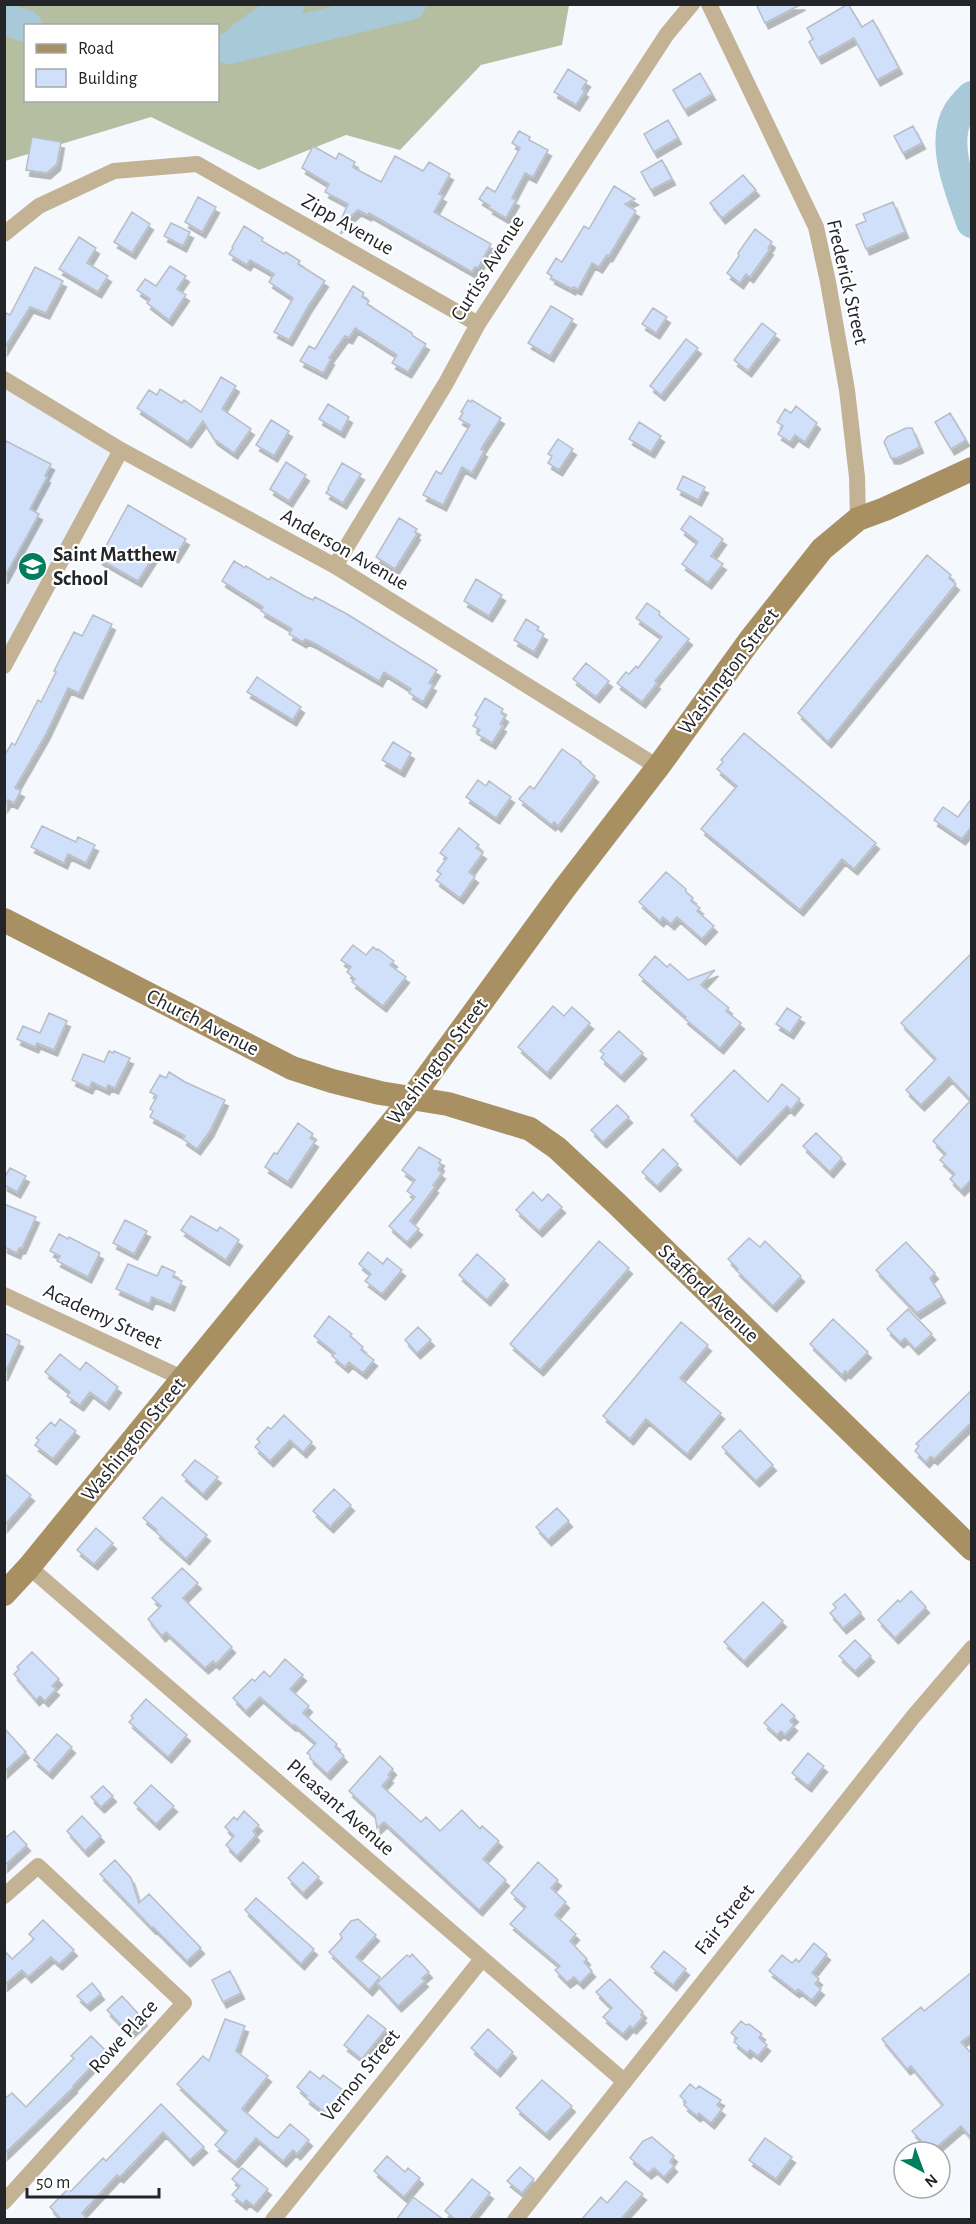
<svg xmlns="http://www.w3.org/2000/svg" width="976" height="2224" font-family="'Alegreya Sans',sans-serif">
	<style>
		.built { fill: #e8f0fd }
		.forest { fill: #b5bea1; fill-rule: evenodd }
		.lines { fill: none; stroke-linecap: round; stroke-linejoin: round }
		.river { stroke: #a8c9d7; stroke-width: 32 }
		.building { fill: #d0dffa; stroke: #b8bdc6; stroke-width: 1.5; filter: url(#shadow) }
		.minor { stroke: #c4b295; stroke-width: 16 }
		.secondary { stroke: #a99063; stroke-width: 24 }
		.labels { text-anchor: middle; stroke-width: 4.5; stroke-linejoin: round; paint-order: stroke }
		.street-label { font-size: 21px; fill: #232529; stroke: #fff }
		.poi-label { font-size: 21px; font-weight: bold; fill: #232529; stroke: #fff; text-anchor: start }
	</style>
	<defs>
		<filter id="shadow"><feDropShadow dx="3.5" dy="6" stdDeviation="0" flood-color="#0004"/></filter>
	</defs>
	<rect width="100%" height="100%" fill="#f5f9fe"/>
	<path class="built" d="M5 379 121 450 5 666Z"/>
	<path class="forest" d="M5 5H569L562 45 481 65 400 150 346 135 259 170 151 117 5 161ZM26 26H218V100H26Z"/>
	<g class="lines">
		<path class="river" d="M4 19 26 26
			M241 39 289 4
			M229 48 410 4
			M972 97C967 102 962 107 959 112 940 142 961 191 972 222"/>
	</g>
	<path class="building" d="M756 4H802L765 23Z
		M848 4 862 27 873 20 899 68 877 80 854 38 818 58 809 42 813 39 807 28Z
		M568 69 587 81 582 89 585 91 576 105 554 92Z
		M700 73 712 94 685 110 673 90Z
		M668 120 678 138 654 152 644 134Z
		M913 126 922 143 903 153 894 136Z
		M519 131 530 137 529 140 548 150 533 177 525 173 512 198 516 200 506 218 489 208 490 206 479 199 487 187 495 192 520 148 512 143Z
		M32 137 61 142 57 164 47 173 26 170Z
		M313 146 336 159 339 153 355 162 353 167 356 169 381 182 395 156 423 171 429 162 450 174 439 194 443 196 434 212 491 244 478 268 475 267 472 272 369 213 368 215 358 210 337 228 348 204 325 192 329 184 302 168Z
		M662 160 672 179 651 190 641 172Z
		M743 175 756 190 722 218 710 203Z
		M614 186 635 199 625 204 636 211 609 256 607 255 599 267 592 263 578 289 573 287 572 289 551 278 552 276 547 273 556 258 562 262 584 226 589 229Z
		M198 197 216 207 202 232 185 222Z
		M893 202 905 232 866 249 856 225 866 221 863 214Z
		M132 212 150 224 132 253 114 242Z
		M171 223 190 232 183 246 164 236Z
		M244 226 263 238 262 241 284 254 286 252 300 261 298 264 325 281 309 305 289 340 274 332 293 298 269 282 274 274 250 260 247 265 229 254 233 248 232 247Z
		M755 229 772 242 768 248 770 249 750 277 746 274 740 283 727 273 739 256 738 253Z
		M79 237 96 248 87 263 108 276 98 292 59 269Z
		M170 266 186 276 177 289 186 295 169 320 147 303 150 299 137 290 145 279 156 286Z
		M35 267 63 281 46 313 30 307 4 349V312L10 315Z
		M353 286 364 293 362 297 369 301 367 304 412 333 413 336 426 344 408 372 392 363 397 355 355 328 349 338 345 336 329 358 331 359 323 373 300 361 309 346 315 349Z
		M551 306 573 319 550 356 528 343Z
		M653 308 667 317 656 333 642 324Z
		M762 323 776 334 748 371 734 360Z
		M686 339 698 348 661 395 650 386Z
		M221 377 236 386 222 409 251 429 234 453 214 439 203 421 188 442 137 408 149 390 157 395 160 389 182 403 184 400 201 412Z
		M468 400 471 402 472 400 501 418 481 449 484 451 472 473 462 467 443 505 423 495 436 471 441 474 470 425 459 419 463 413 461 412Z
		M328 404 349 417 341 432 319 419Z
		M796 406 817 423 805 442 795 435 790 442 778 434 783 426 777 422 785 409 791 413Z
		M950 413 966 440 951 449 935 422Z
		M271 420 289 431 274 456 256 445Z
		M639 422 661 436 651 452 629 439Z
		M906 428H912L920 447 897 458H891L884 442 887 437Z
		M558 439 573 449 559 470 548 463 552 456 548 454Z
		M4 440 51 464 45 476 47 477 30 509 39 514 4 578Z
		M286 462 306 475 289 501 270 489Z
		M342 463 361 474 343 503 326 493 329 489 328 488Z
		M683 476 705 487 698 500 677 489Z
		M128 505 186 539 175 557 162 550 160 553 157 551 138 581 99 559Z
		M690 516 723 539 711 556 723 564 708 583 682 564 698 542 681 529Z
		M399 518 417 529 415 532 417 534 395 569 376 557Z
		M927 555 951 575 949 578 956 584 828 742 798 713Z
		M234 561 245 568 246 566 269 580 271 577 306 597 313 600 315 597 347 614 437 670 429 683 433 685 423 702 409 693 411 689 384 672 379 681 314 643 305 639 303 642 289 634 292 629 261 611 263 607 222 581Z
		M476 579 502 595 489 616 464 601Z
		M647 603 660 612 659 615 689 639 655 681 657 683 642 702 617 683 626 672 629 674 636 666 638 668 662 637 636 618Z
		M93 615 112 624 79 693 68 688 46 734 15 788 21 791 14 803 8 800 4 806V756L12 743 15 745 38 700 41 702 56 672 54 671 74 632 82 636Z
		M526 619 539 627 537 630 544 634 534 652 514 640Z
		M586 663 609 681 596 697 573 679Z
		M257 677 301 707 293 720 247 692Z
		M485 698 503 709 501 713 505 716 500 724 503 726 492 743 477 734 480 730 473 726 478 717 475 715Z
		M744 733 876 843 854 869 842 859 800 910 701 829 737 786 717 769 723 762 721 760Z
		M393 742 411 753 401 771 382 760Z
		M562 749 581 762 580 763 595 776 558 826 554 822 552 825 519 799 530 786 534 789Z
		M478 780 486 786 489 781 511 797 496 818 466 797Z
		M972 798V826L962 839 934 820 943 807 958 817Z
		M42 826 76 842 78 837 95 845 86 863 68 854 64 863 31 847Z
		M459 828 479 845 476 848 483 853 469 872 475 877 460 898 436 880 441 874 437 871 447 858 440 853Z
		M666 872 686 889V892L693 898 691 901 700 908 697 911 714 926 702 939 677 917 671 924 663 917 660 921 639 902Z
		M353 945 366 955 373 947 377 950 378 949 394 961 390 965 406 977 383 1006 352 982 355 979 347 972 351 967 341 960Z
		M972 953V1179L961 1190 950 1179 955 1174 940 1160 946 1154 933 1141 971 1100 949 1077 921 1105 906 1090 936 1059 901 1023Z
		M655 956 667 967 670 964 688 980 715 970 701 985 729 1008 726 1011 741 1023 720 1048 684 1018 686 1017 639 975Z
		M553 1006 564 1016 572 1007 590 1023 547 1073 518 1047Z
		M787 1008 801 1017 790 1033 776 1024Z
		M49 1013 67 1021 54 1050 37 1043 35 1047 17 1039 23 1026 40 1033Z
		M619 1031 643 1053 621 1076 601 1058 604 1054 600 1051Z
		M109 1051 113 1053 114 1051 130 1058 115 1088 108 1085 106 1089 92 1082 89 1088 72 1080 83 1054 104 1062Z
		M734 1070 768 1102 782 1084 800 1099 791 1110 787 1106 737 1159 691 1115Z
		M169 1072 185 1082 225 1100 210 1131 197 1149 183 1139 185 1136 150 1117 153 1111 150 1109 157 1096 150 1092 160 1075 166 1078Z
		M617 1105 629 1117 603 1142 591 1130Z
		M298 1123 313 1134 310 1138 315 1141 288 1182 265 1167 274 1153 277 1154Z
		M816 1133 842 1158 830 1172 803 1146Z
		M419 1147 441 1160 439 1163 441 1165 438 1170 442 1173 433 1185 435 1187 410 1221 419 1229 407 1242 389 1226 415 1197 407 1191 415 1180 402 1170Z
		M663 1149 678 1164 657 1186 642 1172Z
		M10 1168 26 1176 17 1192 4 1185V1178Z
		M533 1192 542 1201 548 1194 562 1207 539 1231 516 1210Z
		M4 1204 36 1217 22 1248H19L17 1253 4 1247Z
		M191 1216 217 1231 220 1227 239 1240 226 1260 181 1230Z
		M125 1220 147 1231 134 1254 113 1243Z
		M59 1234 68 1239 69 1237 100 1253 88 1277 57 1261 60 1256 50 1251Z
		M749 1238 760 1247 765 1241 801 1276 773 1306 736 1270 738 1269 728 1259Z
		M599 1241 629 1268 540 1370 510 1344Z
		M906 1242 935 1273 930 1278 942 1297 917 1313 876 1270Z
		M368 1252 383 1264 387 1258 402 1270 382 1294 365 1281 371 1274 359 1264Z
		M477 1254 505 1279 487 1300 459 1275Z
		M128 1264 157 1276 162 1266 175 1272 173 1277 182 1281 171 1305 152 1297 149 1304 116 1289Z
		M908 1309 932 1334 915 1349 905 1338 900 1342 887 1329Z
		M329 1316 352 1334 350 1336 363 1347 361 1350 374 1360 363 1373 349 1362 345 1367 332 1356 335 1353 314 1336Z
		M833 1319 868 1352 847 1373 845 1371 842 1375 810 1344Z
		M681 1322 708 1345 680 1378 721 1413 687 1454 646 1419 630 1439 603 1416Z
		M418 1327 431 1340 417 1353 405 1340Z
		M4 1333 20 1341 4 1375Z
		M60 1354 80 1370 86 1362 118 1387 106 1404 90 1392 80 1405 67 1396 70 1392 45 1372Z
		M972 1390V1422L934 1459 931 1456 926 1462 915 1451 919 1446 916 1444Z
		M284 1415 312 1442 303 1452 290 1440 270 1461 255 1447 260 1442 257 1439 268 1427 271 1429Z
		M60 1419 76 1431 53 1459 35 1445 39 1440 36 1438 51 1422 55 1426Z
		M740 1430 773 1465 756 1481 722 1447Z
		M195 1460 218 1477 203 1494 182 1475Z
		M4 1473 31 1495 4 1526Z
		M334 1489 351 1505 330 1527 313 1511Z
		M162 1497 207 1535 186 1559 156 1532 157 1530 143 1518Z
		M557 1508 569 1521 548 1540 536 1527Z
		M96 1528 113 1543 94 1564 77 1550Z
		M182 1568 198 1583 183 1598 232 1647 216 1664 213 1661 205 1668 166 1632 162 1636 148 1619 161 1606 152 1598Z
		M911 1591 926 1607 895 1638 878 1620 898 1600 900 1602Z
		M845 1594 861 1613 843 1628 830 1613 836 1608 833 1604Z
		M763 1602 783 1621 744 1661 724 1642Z
		M855 1640 871 1656 855 1671 839 1656Z
		M32 1652 59 1679 52 1686 56 1689 45 1701 40 1696 36 1700 14 1674 19 1669 17 1667Z
		M285 1659 303 1675 290 1689 309 1706 303 1713 337 1744 335 1747 344 1756 327 1774 310 1758V1755L307 1753 316 1743 295 1725H292L260 1697 246 1711 233 1698 252 1679 255 1681 264 1671 270 1677Z
		M146 1699 187 1735 168 1757 129 1722 133 1718 131 1716Z
		M782 1704 795 1716 790 1721 794 1725 785 1735 781 1731 777 1735 764 1723Z
		M4 1728 26 1752 4 1772Z
		M57 1734 72 1747 49 1773 34 1760Z
		M808 1753 824 1766 808 1786 792 1773Z
		M380 1756 393 1769 388 1775 390 1777 382 1786 421 1822 426 1817 440 1831 462 1810 480 1829 482 1826 499 1841 483 1859 506 1880 479 1910 384 1822 377 1828 375 1815 349 1791Z
		M151 1785 174 1806 156 1824 134 1803Z
		M103 1786 113 1796 101 1807 91 1797Z
		M244 1811 259 1825 253 1831 256 1835 237 1856 226 1845 234 1836 225 1827 234 1817 237 1820Z
		M82 1816 101 1836 85 1851 67 1831Z
		M14 1831 27 1845 4 1866V1839Z
		M115 1860 131 1878 139 1903 149 1894 201 1948 187 1961 153 1927 152 1928 100 1874Z
		M303 1862 319 1877 303 1893 288 1878Z
		M538 1862 558 1880 551 1888 566 1902 555 1915 576 1934 570 1941 587 1959 584 1962 592 1971 580 1983 574 1977 567 1982 555 1970 560 1966 510 1924 526 1907 511 1893Z
		M256 1898 314 1949 301 1964 245 1910Z
		M358 1919 376 1935 356 1957 380 1977 369 1990 329 1952 342 1938 340 1934 351 1921Z
		M43 1920 74 1950 59 1964 51 1957 28 1977 22 1970 4 1985V1950L12 1959 34 1939 29 1934Z
		M814 1943 827 1954 812 1973 819 1979 815 1984 821 1989 812 2000 798 1989 796 1992 769 1971 782 1955 792 1963 796 1959 799 1962Z
		M664 1951 686 1969 673 1985 651 1967Z
		M412 1954 429 1972 422 1978 425 1981 398 2006 377 1983 407 1955 410 1957Z
		M230 1971 241 1993 223 2002 212 1980Z
		M972 1972V2034L961 2042 972 2054V2139L961 2126 931 2152 912 2131 943 2105 911 2066 907 2069 882 2039 921 2007 924 2011Z
		M610 1979 643 2012 641 2015 643 2017 633 2028 630 2026 623 2034 603 2017 612 2008 596 1992Z
		M92 1983 101 1994 87 2005 77 1996Z
		M122 1996 144 2020 129 2033 107 2010Z
		M368 2015 386 2029 362 2059 344 2045Z
		M225 2019 245 2026 236 2051 268 2076 242 2109 274 2136 278 2138 290 2124 309 2140 297 2154 293 2150 283 2161 256 2138 235 2162 215 2145 227 2131 177 2084 203 2056 209 2061Z
		M741 2021 746 2025 749 2024 762 2034 759 2038 767 2045 758 2056 750 2050 747 2053 734 2042 737 2038 731 2033Z
		M488 2029 513 2052 497 2071 471 2048Z
		M91 2036 106 2051 73 2086 74 2087 4 2154V2099L12 2093 26 2107 74 2058 71 2056Z
		M310 2071 320 2079 323 2075 344 2091 327 2114 306 2098 307 2096 297 2087Z
		M542 2080 572 2106 546 2134 516 2108Z
		M690 2084 696 2089 699 2086 721 2100 717 2105 722 2109 711 2123 699 2113 697 2116 684 2105 686 2102 680 2096Z
		M161 2104 204 2147 190 2160 163 2132 120 2177 117 2175 82 2213 88 2220H62L50 2207 68 2189 71 2191 103 2158 106 2161Z
		M652 2137 674 2156 670 2162 674 2166 664 2177 654 2168 648 2173 630 2158 643 2141Z
		M765 2138 792 2157 776 2179 749 2160Z
		M387 2156 405 2172 408 2168 420 2178 404 2197 374 2171Z
		M520 2167 534 2179 522 2193 507 2181Z
		M242 2168 268 2189 254 2206 246 2200 243 2204 232 2195 240 2186 232 2179Z
		M472 2179 490 2193 469 2220H456L445 2211Z
		M626 2181 643 2194 620 2220H581L601 2197 607 2203Z
		M413 2197 444 2220H396Z"/>
	<g class="lines">
		<path class="minor" d="M709 4 816 227 828 282 847 390 857 477 858 519
			M4 234 39 206 114 171 197 164 478 324
			M4 379 121 450 335 566 658 767
			M335 566 446 383 478 324 667 34 692 4
			M4 666 121 450
			M4 1295 182 1378
			M29 1567 624 2081
			M4 1896 38 1866 184 2003 4 2202
			M273 2220 482 1959
			M515 2220 913 1717 972 1648"/>
		<path class="secondary" d="M4 920 292 1068 332 1081 380 1093 448 1104 530 1129 557 1148 616 1203 972 1549
			M4 1594 29 1567 411 1099 564 889 658 767 750 640 822 549 858 519 885 509 972 469"/>
	</g>
	<defs>
		<symbol id="school-disc" viewBox="-11 -11 22 22"><circle r="9.5" fill="#007e5d" stroke="#fff"/><path d="M0-5L7-2L0 1L-7-2ZM-4 1L0 2.5L4 1V4Q0 6-4 4Z" fill="#fff"/></symbol>
	</defs>
	<g fill-rule="evenodd">
		<use href="#school-disc" x="16" y="550" width="33" height="33"/>
	</g>
	<g class="labels">
		<g class="street-label">
			<text transform="translate(348 224) rotate(30)" y="7">Zipp Avenue</text>
			<text transform="translate(487 268) rotate(-58)" y="7">Curtiss Avenue</text>
			<text transform="translate(848 282) rotate(77)" y="7">Frederick Street</text>
			<text transform="translate(345 549) rotate(30)" y="7">Anderson Avenue</text>
			<text transform="translate(728 671) rotate(-53)" y="7">Washington Street</text>
			<text transform="translate(203 1022) rotate(27)" y="7">Church Avenue</text>
			<text transform="translate(437 1061) rotate(-53)" y="7">Washington Street</text>
			<text transform="translate(709 1293) rotate(44)" y="7">Stafford Avenue</text>
			<text transform="translate(103 1316) rotate(25)" y="7">Academy Street</text>
			<text transform="translate(133 1439) rotate(-51)" y="7">Washington Street</text>
			<text transform="translate(341 1807) rotate(41)" y="7">Pleasant Avenue</text>
			<text transform="translate(724 1919) rotate(-52)" y="7">Fair Street</text>
			<text transform="translate(123 2036) rotate(-48)" y="7">Rowe Place</text>
			<text transform="translate(360 2075) rotate(-51)" y="7">Vernon Street</text>
		</g>
		<g class="poi-label">
			<text x="53" y="561">Saint Matthew<tspan x="53" dy="24">School</tspan></text>
		</g>
	</g>
	<rect width="976" height="2224" fill="none" stroke="#232529" stroke-width="12"/>
	<rect x="24" y="24" width="195" height="78" fill="#ffffff" stroke="#a7a8a9" stroke-width="1.5"/>
	<rect x="36" y="44" width="30" height="9" fill="#a99063" stroke="#a7a8a9" stroke-width="1.5"/>
	<text x="78" y="54" font-size="18" fill="#232529">Road</text>
	<rect x="36" y="69" width="30" height="18" fill="#d0dffa" stroke="#a7a8a9" stroke-width="1.5"/>
	<text x="78" y="84" font-size="18" fill="#232529">Building</text>
	<g transform="translate(922 2170) rotate(139)"><circle r="28" fill="#ffffff" stroke="#a7a8a9" stroke-width="1.5"/>
	<path d="M0-4.5L10 22L0 15L-10 22Z" fill="#007e5d"/>
	<text y="-9" font-size="16" font-weight="bold" text-anchor="middle" fill="#232529">N</text>
	</g>
	<path d="M27 2188v9h132v-9" fill="none" stroke="#232529" stroke-width="3"/>
	<text x="36" y="2188" font-size="18" fill="#232529" stroke="#ffffff" stroke-width="4.5" paint-order="stroke">50 m</text>
</svg>
